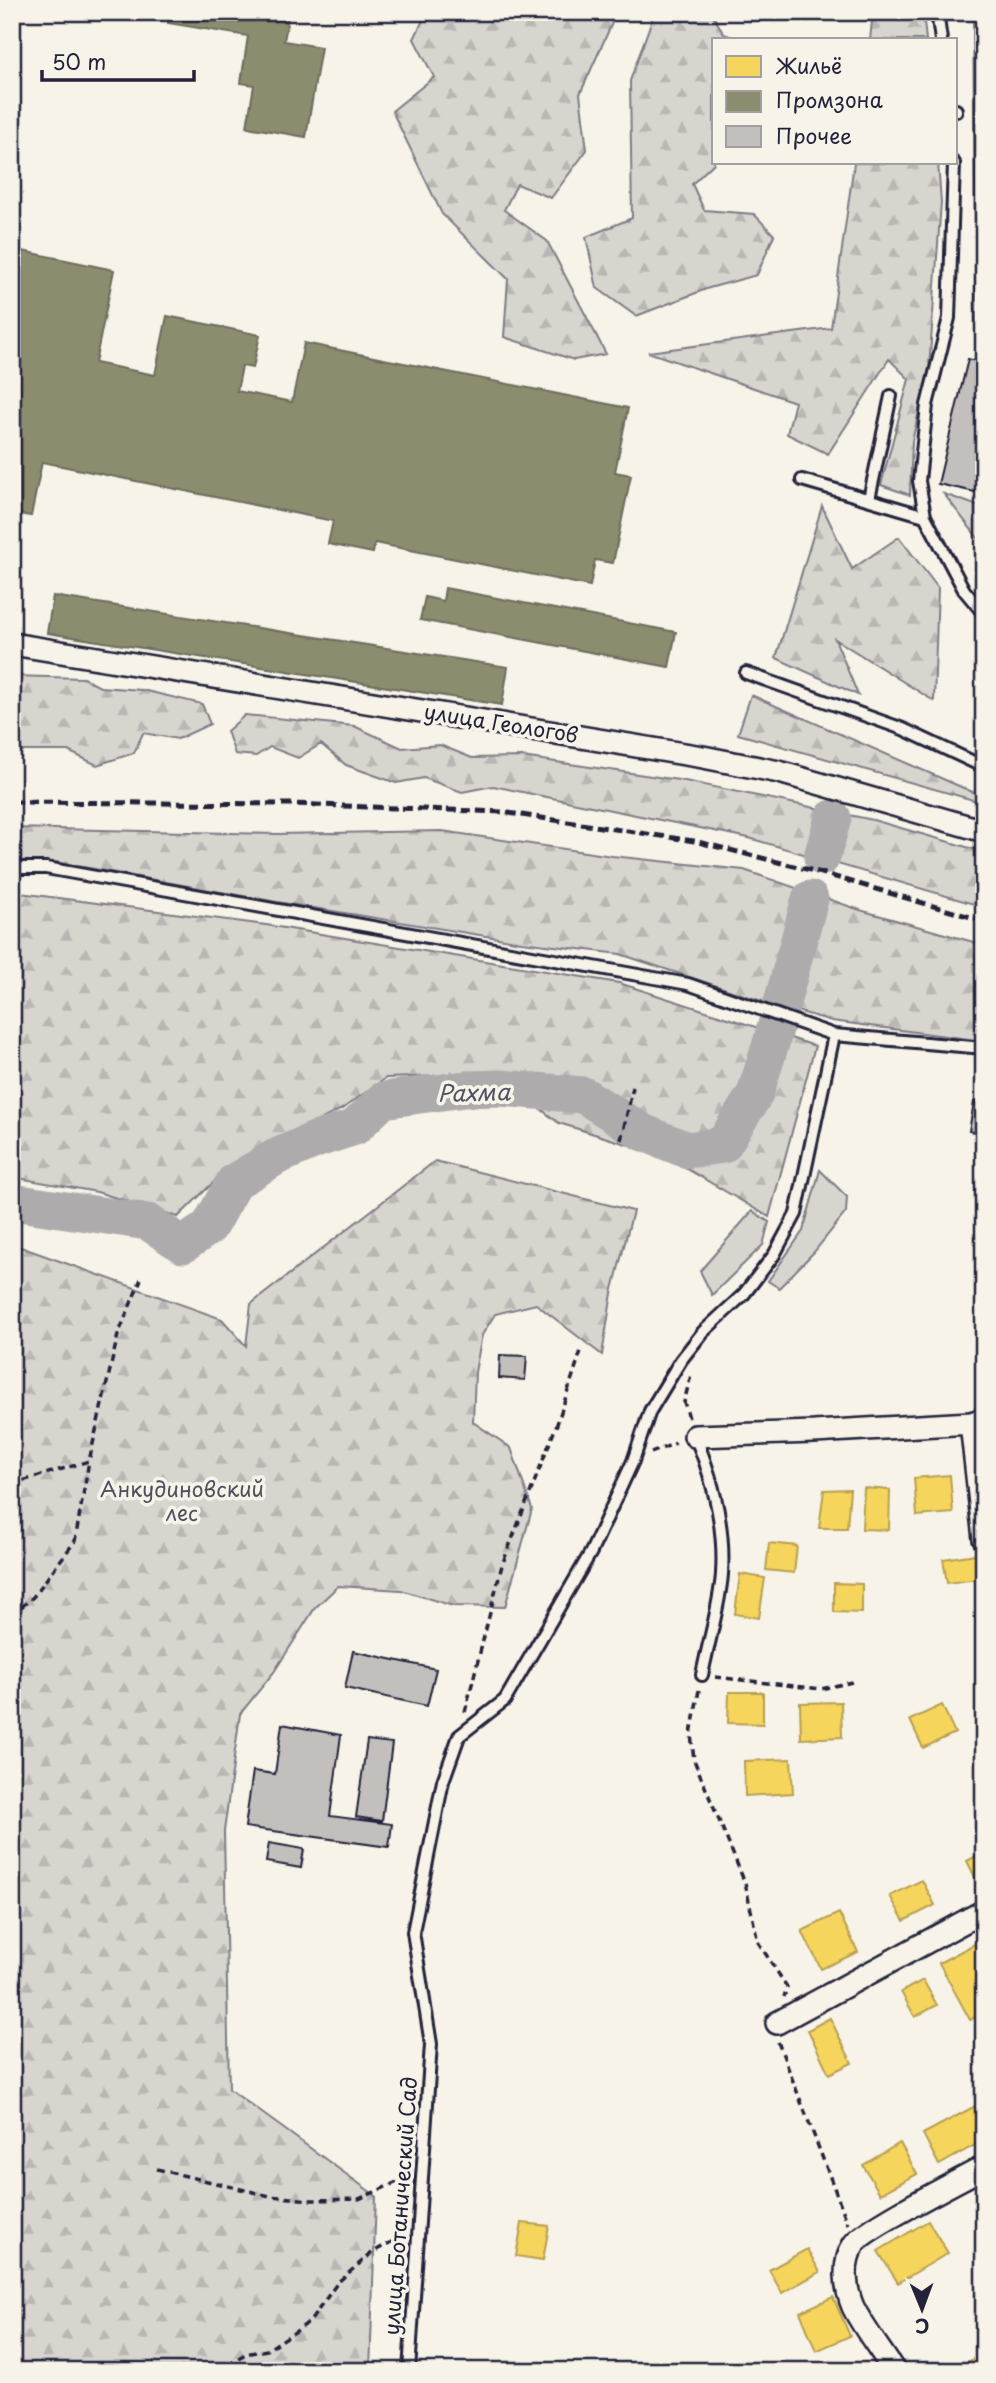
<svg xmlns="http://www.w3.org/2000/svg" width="996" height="2383" font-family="'Playpen Sans',sans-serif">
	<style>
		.green { fill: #d8d5cf; stroke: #7d7c85; stroke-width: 2 }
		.forest { fill: url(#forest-firs); stroke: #7d7c85; stroke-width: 2 }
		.homes { fill: #f6d55c; stroke: #b69f52; stroke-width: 2 }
		.industry { fill: #8c8c6e; stroke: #6c6c5f; stroke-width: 2 }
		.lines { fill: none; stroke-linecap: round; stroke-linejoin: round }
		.river { stroke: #aeabad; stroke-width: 37 }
		.building { fill: #c2bfbd; stroke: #22223b; stroke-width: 2 }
		.lane-casing { stroke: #22223b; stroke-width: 16 }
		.street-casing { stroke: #22223b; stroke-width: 26 }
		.path { stroke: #22223b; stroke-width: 3.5; stroke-dasharray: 7 5; stroke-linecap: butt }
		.lane { stroke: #f7f3e8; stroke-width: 10 }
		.street { stroke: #f7f3e8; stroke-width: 21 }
		.rail { stroke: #22223b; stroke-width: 5; stroke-dasharray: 10 5; stroke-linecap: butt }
		.labels { text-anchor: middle; stroke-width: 7; stroke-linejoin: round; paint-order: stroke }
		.street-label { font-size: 21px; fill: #22223b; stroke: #f7f3e8 }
		.park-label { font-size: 21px; fill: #504f60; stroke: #f7f3e8 }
		.water-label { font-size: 23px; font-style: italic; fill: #535263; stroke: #f7f3e8 }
	</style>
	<defs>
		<pattern id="forest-firs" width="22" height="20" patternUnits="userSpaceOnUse" patternTransform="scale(1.75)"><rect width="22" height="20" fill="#d8d5cf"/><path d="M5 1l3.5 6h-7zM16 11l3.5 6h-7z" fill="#b9b7b3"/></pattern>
	</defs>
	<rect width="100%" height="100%" fill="#f7f3e8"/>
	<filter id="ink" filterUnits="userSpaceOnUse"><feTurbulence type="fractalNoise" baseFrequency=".0143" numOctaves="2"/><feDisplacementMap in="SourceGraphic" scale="14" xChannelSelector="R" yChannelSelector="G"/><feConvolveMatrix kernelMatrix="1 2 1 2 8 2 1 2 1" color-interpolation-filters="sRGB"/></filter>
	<g filter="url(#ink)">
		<path class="green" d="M820 1170 847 1197 846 1212 814 1252 779 1288 768 1281 803 1231Z
			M752 1211 769 1222 763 1245 712 1295 700 1271Z"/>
		<path class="forest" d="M427 12H617L580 94 587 150 551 198 517 184 504 210 547 241 606 354 574 360 504 337 508 279 442 214 392 111 434 77 414 39Z
			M671 12H711L724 34 741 40H714V163L692 184 704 210 754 214 774 235 757 275 709 288 636 316 597 288 586 237 632 218 630 81 654 14Z
			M873 12H923L926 40H870Z
			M973 12H984V324L976 322Z
			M854 163H938L941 202 929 369 912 441 910 495 881 485 909 379 889 359 828 454 787 434 795 402 648 352 831 328Z
			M944 494 984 508V546Z
			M822 506 852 569 899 537 938 588 934 701 835 639 858 695 776 658Z
			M12 676 83 678 100 687 142 690 202 704 210 724 178 739 143 733 134 753 97 765 68 751H12Z
			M751 695 984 797V803L738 734Z
			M245 715 354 726 402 748 440 745 472 758 522 757 685 781 873 820 984 852V907L749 838 493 786 462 792 424 778 396 783 346 765 321 744 298 758 270 747 256 756 235 754 227 731Z
			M12 828 276 834 442 831 612 856 744 870 860 910 984 945V1041L832 1021 762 1001 620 954 522 942 277 902 56 862 12 861Z
			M12 892 266 925 619 983 815 1046 769 1217 665 1156 559 1123 495 1074 386 1078 342 1109 232 1164 178 1217 97 1192 12 1177Z
			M435 1161 633 1211 612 1293 602 1355 536 1304 495 1314 482 1335 475 1372 473 1422 511 1448 532 1509 505 1607 453 1606 401 1590 338 1586 315 1608 274 1672 240 1714 224 1831 229 2089 376 2196 370 2371H12V1244L222 1319 246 1346 251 1304Z"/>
		<path class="homes" d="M950 1475 953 1513 917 1516 914 1478Z
			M864 1488 890 1490 889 1530 862 1529Z
			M850 1489 847 1528H819L824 1490Z
			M769 1543 797 1546 794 1573 766 1570Z
			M976 1554 979 1579 947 1583 943 1559Z
			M740 1574 765 1578 759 1618 735 1614Z
			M834 1583 862 1584V1613L834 1612Z
			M729 1692H763V1724L728 1723Z
			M841 1702 842 1737 801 1739 800 1703Z
			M942 1705 955 1733 923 1748 910 1720Z
			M791 1759 793 1793 745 1796 744 1761Z
			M984 1852V1888L981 1889 967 1861Z
			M922 1880 935 1905 904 1921 890 1896Z
			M839 1913 858 1952 821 1969 802 1931Z
			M984 1939V2012L970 2020 939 1963Z
			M923 1980 937 2005 915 2017 901 1992Z
			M830 2018 852 2063 829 2074 808 2030Z
			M977 2105 984 2115V2140L939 2165 923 2134Z
			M900 2143 917 2174 880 2194 863 2165Z
			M928 2221 948 2253 898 2283 878 2251Z
			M522 2223 549 2226 543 2260 516 2256Z
			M807 2249 820 2272 782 2293 769 2270Z
			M833 2297 850 2336 816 2351 800 2312Z
			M984 2352V2371H964L961 2366Z"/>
		<path class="industry" d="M170 12H289L284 41 321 47 306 137 247 127 254 85 241 83 248 36 168 23Z
			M12 239H15L13 249 114 270 95 363 155 375 167 316 260 335 253 368 242 366 237 391 292 402 304 343 628 408 615 472 631 475 613 563 595 560 590 586 375 543 373 553 328 544 333 521 42 462 31 516 12 513Z
			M445 588 676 632 669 667 420 620 425 597 443 601Z
			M53 596 508 667 502 705 47 633Z"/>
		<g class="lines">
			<path class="river" d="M822 857 833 818
				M12 1202 148 1222 183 1245 209 1227 234 1182 276 1157 315 1140 355 1127 383 1100 465 1089 500 1088 583 1095 642 1132 687 1150 723 1145 755 1094 772 1040 810 899"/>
		</g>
		<path class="building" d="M968 359 984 363V494L938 484Z
			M974 1102 984 1104V1147L977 1146 979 1133 969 1131Z
			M500 1355 527 1356 525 1380 499 1378Z
			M353 1651 436 1669 427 1706 345 1688Z
			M282 1724 341 1735 330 1816 392 1824 389 1847 245 1827 253 1771 275 1774Z
			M367 1740 392 1743 382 1821 356 1817Z
			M269 1843 304 1849 301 1868 266 1862Z"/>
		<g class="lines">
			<defs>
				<path id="lane" d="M937 12 941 40
					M956 110V111
					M954 163 949 318 927 405 919 481 925 516 964 590 984 614
					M802 480 925 516
					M869 499 891 396
					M746 673 903 729 984 767
					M12 868H46L688 984 834 1035 984 1048
					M695 1436C713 1479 725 1527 722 1574 720 1604 708 1644 702 1675
					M409 2371 431 2044 413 1932 443 1781 459 1736 505 1700 591 1552 633 1461 650 1411 681 1360 703 1332 744 1294 774 1255 796 1214 834 1035"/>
				<path id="street" d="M12 644 703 757 779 772 984 831
					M971 1423 984 1539
					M695 1436 814 1432 971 1423 984 1419
					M777 2023 984 1911
					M894 2371C881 2350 864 2329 853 2307 845 2288 842 2262 854 2244 863 2229 962 2179 984 2167"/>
			</defs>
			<use href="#lane" class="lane-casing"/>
			<use href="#street" class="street-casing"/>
			<path class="path" d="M621 1140 633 1087
				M689 1418 684 1402 691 1375
				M651 1453 676 1443
				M12 1484 89 1461 118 1335 141 1279
				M12 1615 33 1597 75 1541 89 1461
				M715 1677 821 1689 852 1682
				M699 1690 691 1734 694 1760 745 1883 758 1942 787 1987 784 1997
				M465 1712 502 1565 557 1424 582 1348
				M778 2042 848 2224
				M157 2169 270 2196 311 2200 359 2199 406 2178
				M218 2371 245 2354 267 2350 301 2328 311 2320 338 2282 373 2252 404 2235"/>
			<use href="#lane" class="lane"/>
			<use href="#street" class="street"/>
			<path class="rail" d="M12 802 291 804 502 812 694 841 818 872 984 921"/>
		</g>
	</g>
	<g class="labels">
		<g class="street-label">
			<text transform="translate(501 724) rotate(9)" y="7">улица Геологов</text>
			<text transform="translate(401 2206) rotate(-86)" y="7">улица Ботанический Сад</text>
		</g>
		<g class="park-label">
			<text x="182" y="1497">Анкудиновский<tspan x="182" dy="24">лес</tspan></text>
		</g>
		<g class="water-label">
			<text transform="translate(474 1093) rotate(-1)" y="8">Рахма</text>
		</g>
	</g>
	<rect width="996" height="2383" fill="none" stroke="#f7f3e8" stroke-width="42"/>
	<rect x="21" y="21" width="954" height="2341" fill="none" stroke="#22223b" stroke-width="2.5" filter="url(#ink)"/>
	<rect x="712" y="38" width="245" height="126" fill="#f7f3e8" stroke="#a29fa3" stroke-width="2"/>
	<rect x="726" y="56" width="35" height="21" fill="#f6d55c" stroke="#a29fa3" stroke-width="2"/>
	<text x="776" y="74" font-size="21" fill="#22223b">Жильё</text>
	<rect x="726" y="91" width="35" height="21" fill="#8c8c6e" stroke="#a29fa3" stroke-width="2"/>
	<text x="776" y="108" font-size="21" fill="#22223b">Промзона</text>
	<rect x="726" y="126" width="35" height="21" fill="#c2bfbd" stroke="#a29fa3" stroke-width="2"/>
	<text x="776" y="144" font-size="21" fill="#22223b">Прочее</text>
	<g transform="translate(922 2309) rotate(179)" stroke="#f7f3e8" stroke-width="5" paint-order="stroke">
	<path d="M0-5L12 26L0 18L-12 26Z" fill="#22223b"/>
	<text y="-10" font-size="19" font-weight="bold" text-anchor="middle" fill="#22223b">С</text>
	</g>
	<path d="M42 70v10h152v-10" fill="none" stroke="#22223b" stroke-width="3.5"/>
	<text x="52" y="70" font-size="21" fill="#22223b" stroke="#f7f3e8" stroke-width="5" paint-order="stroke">50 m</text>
</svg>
